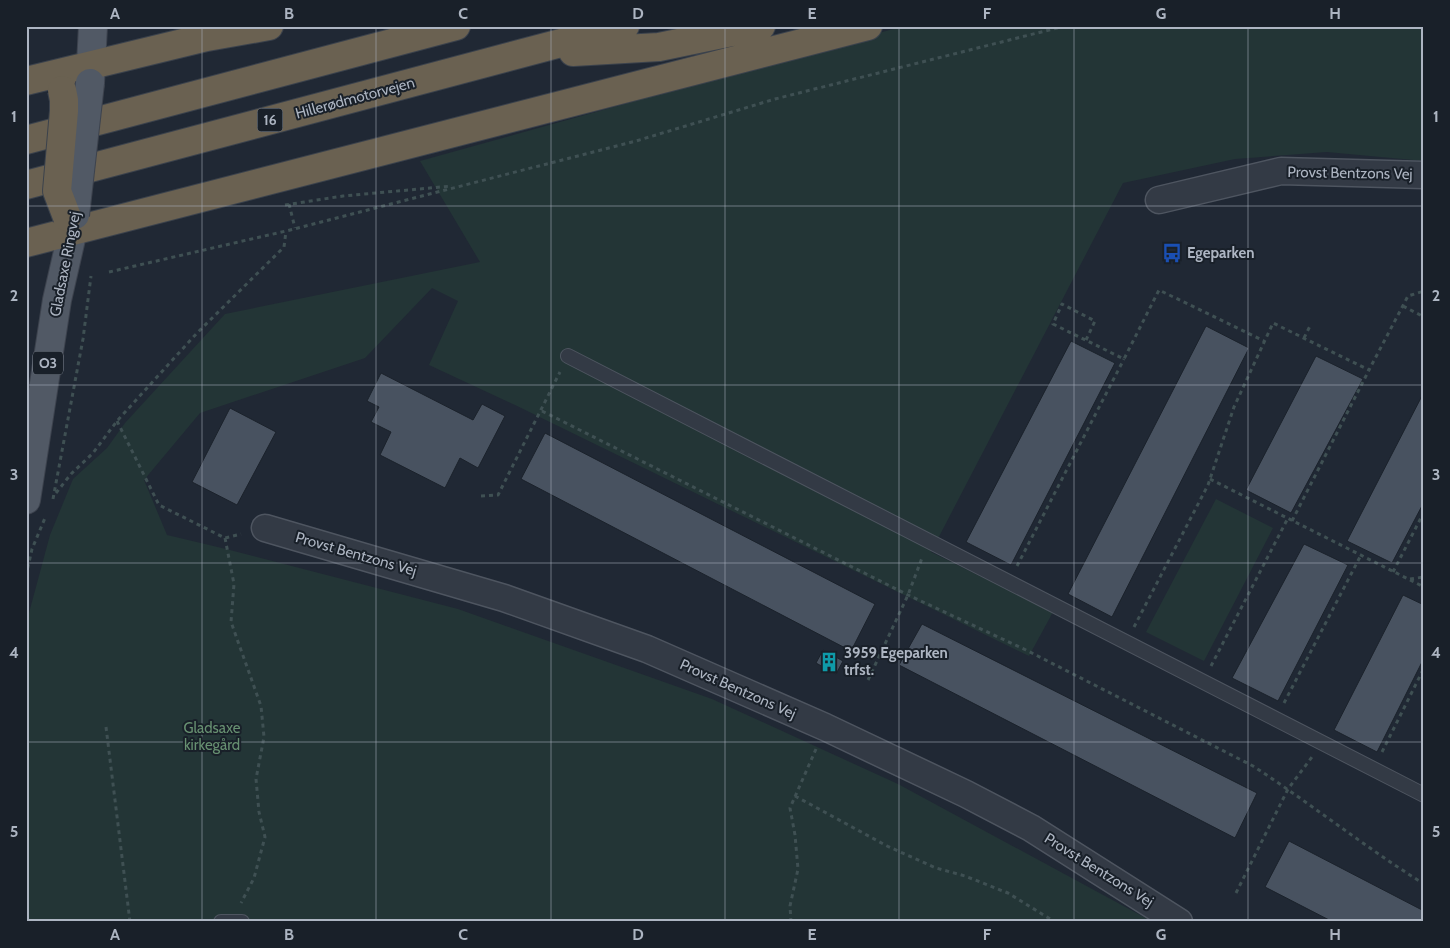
<svg xmlns="http://www.w3.org/2000/svg" width="1450" height="948" font-family="Cabin,sans-serif">
	<style>
		.green { fill: #233536 }
		.building { fill: #485260; stroke: #1b222b }
		.lines { fill: none; stroke-linecap: round; stroke-linejoin: round }
		.lane-casing { stroke: #4e5560; stroke-width: 16 }
		.street-casing { stroke: #4e5560; stroke-width: 29 }
		.primary-casing { stroke: #3d434e; stroke-width: 30 }
		.highway-casing { stroke: #3b424c; stroke-width: 30 }
		.path { stroke: #3f5053; stroke-width: 3; stroke-dasharray: 4 4; stroke-linecap: butt }
		.lane { stroke: #333a45; stroke-width: 14 }
		.street { stroke: #333a45; stroke-width: 26 }
		.primary { stroke: #515965; stroke-width: 28 }
		.highway { stroke: #6a6151; stroke-width: 28 }
		.primary-bridge-casing { stroke: #3d434e; stroke-width: 30; stroke-linecap: butt }
		.highway-bridge-casing { stroke: #3b424c; stroke-width: 30; stroke-linecap: butt }
		.primary-bridge { stroke: #515965; stroke-width: 28 }
		.highway-bridge { stroke: #6a6151; stroke-width: 28 }
		.grid { fill: none; stroke: #adb5c2; stroke-width: 1; stroke-opacity: 0.55 }
		.labels { text-anchor: middle; stroke-width: 4; stroke-linejoin: round; paint-order: stroke }
		.shield { fill: #192029; stroke: #818894; stroke-width: 1 }
		.shield-label { font-size: 14px; font-weight: bold; fill: #adb5c2 }
		.street-label { font-size: 15px; fill: #adb5c2; stroke: #192029 }
		.poi-label { font-size: 15px; font-weight: bold; fill: #adb5c2; stroke: #192029; text-anchor: start }
		.park-label { font-size: 15px; fill: #679071; stroke: #192029 }
		.neatline { fill: none; stroke: #adb5c2; stroke-width: 2 }
		.grid-label { font-size: 16px; text-anchor: middle; font-weight: bold; fill: #adb5c2 }
	</style>
	<rect width="100%" height="100%" fill="#202834"/>
	<path class="green" d="M904 26H1424V161L1327 152 1235 159 1123 183 931 552 1053 612 1029 656 515 405 429 365 458 301 432 288 365 358 200 413 144 480 167 535 226 549 458 609 712 699 898 784 1153 922H26V624L50 535 73 479 107 448 125 423 225 314 480 262 420 161Z
		M1216 499 1273 528 1204 661 1146 632Z"/>
	<path class="building" d="M1206 326 1249 348 1112 617 1068 594Z
		M1071 341 1115 363 1011 565 966 542Z
		M1316 356 1363 379 1291 513 1246 490Z
		M381 373 473 420 482 404 505 416 478 468 460 458 445 488 380 455 391 432 371 422 379 407 367 401Z
		M1424 392V502L1392 563 1347 541Z
		M230 408 276 432 237 505 192 482Z
		M545 433 875 604 851 651 521 479Z
		M1304 544 1348 565 1278 701 1232 678Z
		M1403 595 1424 605V658L1377 752 1334 730Z
		M922 624 1257 793 1235 838 899 665Z
		M823 650 843 661 836 674 816 663Z
		M1289 841 1424 911V922H1333L1265 887Z"/>
	<g class="lines">
		<defs>
			<path id="lane" d="M568 356 1424 795
				M221 922H242"/>
			<path id="street" d="M1159 200 1281 171 1424 175
				M265 528 504 598 647 649 825 727 966 794 1031 828 1179 922"/>
			<path id="primary" d="M90 83 93 26
				M26 500 57 300 73 230 75 215"/>
			<path id="highway" d="M573 52 659 47 761 26
				M26 81 207 37 269 26
				M26 140 456 26
				M26 185 625 26
				M26 243 868 26"/>
		</defs>
		<use href="#lane" class="lane-casing"/>
		<use href="#street" class="street-casing"/>
		<use href="#primary" class="primary-casing"/>
		<use href="#highway" class="highway-casing"/>
		<path class="path" d="M289 204 295 228
			M285 205 343 196 452 186
			M109 272 286 231 636 141 775 99 1065 26
			M1403 306 1424 317
			M1304 338 1311 324
			M1086 340 1095 321 1062 304 1053 324 1124 359 1159 290 1264 341
			M542 411 908 595 1026 650 1253 766C1311 804 1365 847 1424 884
			M117 421 159 505 225 538 241 534
			M1210 479 1424 587
			M56 493 71 474 93 453 117 421 197 333 284 247 286 231
			M481 496 498 495 560 372
			M53 499 83 339 91 276
			M1292 521 1369 370
			M225 538 234 584 231 622 261 706 264 737 256 779 259 812 265 837 254 878 241 903
			M1017 566 1124 359
			M1393 572 1424 512
			M26 576 32 549 45 518
			M1410 579 1424 577
			M1134 627 1208 485 1234 407 1273 323 1369 370 1408 296 1424 291
			M1211 666 1288 518
			M868 680 908 595 922 558
			M1284 703 1361 555
			M106 727 130 922
			M1382 752 1424 668
			M795 796 887 846 936 868 965 876 1008 893 1055 922
			M1236 893 1288 789 1312 757
			M791 922 790 906 798 869 795 835 790 808 816 749"/>
		<use href="#lane" class="lane"/>
		<use href="#street" class="street"/>
		<use href="#primary" class="primary"/>
		<use href="#highway" class="highway"/>
		<defs>
			<path id="primary-bridge" d="M75 215 90 83"/>
			<path id="highway-bridge" d="M62 90 64 100V111L57 191 67 217"/>
		</defs>
		<use href="#primary-bridge" class="primary-bridge-casing"/>
		<use href="#highway-bridge" class="highway-bridge-casing"/>
		<use href="#primary-bridge" class="primary-bridge"/>
		<use href="#highway-bridge" class="highway-bridge"/>
	</g>
	<path class="grid" d="M202 26V922M376 26V922M551 26V922M725 26V922M899 26V922M1074 26V922M1248 26V922M26 206H1424M26 385H1424M26 563H1424M26 742H1424"/>
	<defs>
		<symbol id="bus-bare" viewBox="-9 -9 18 18"><path d="M-5-6H5V4H4V6H2V4H-2V6H-4V4H-5ZM-3.5-4V0h7V-4ZM-3.5 1.2v1.5H-2V1.2ZM2 1.2v1.5H3.5V1.2Z" fill="#1a4fb4" stroke="#192029" stroke-width="2.5" paint-order="stroke"/></symbol>
		<symbol id="building-bare" viewBox="-9 -9 18 18"><path d="M-4-6H4V6H1V3H-1V6H-4ZM-2.5-4.3h1.7v1.8h-1.7ZM.8-4.3h1.7v1.8H.8ZM-2.5-1h1.7V.8h-1.7ZM.8-1h1.7V.8H.8Z" fill="#0f9aa8" stroke="#192029" stroke-width="2.5" paint-order="stroke"/></symbol>
	</defs>
	<g fill-rule="evenodd">
		<use href="#bus-bare" x="1158" y="239" width="28" height="28"/>
		<use href="#building-bare" x="815" y="648" width="28" height="28"/>
	</g>
	<g class="labels">
		<g class="shield">
			<rect x="257.5" y="108.5" width="25" height="23" rx="4"/>
			<rect x="33" y="351.5" width="30" height="23" rx="4"/>
		</g>
		<g class="shield-label">
			<text x="270" y="125">16</text>
			<text x="48" y="368">O3</text>
		</g>
		<g class="street-label">
			<text transform="translate(355 98) rotate(-15)" y="5">Hillerødmotorvejen</text>
			<text transform="translate(1350 173) rotate(1)" y="5">Provst Bentzons Vej</text>
			<text transform="translate(65 264) rotate(-79)" y="5">Gladsaxe Ringvej</text>
			<text transform="translate(356 554) rotate(16)" y="5">Provst Bentzons Vej</text>
			<text transform="translate(738 689) rotate(24)" y="5">Provst Bentzons Vej</text>
			<text transform="translate(1099 870) rotate(32)" y="5">Provst Bentzons Vej</text>
		</g>
		<g class="poi-label">
			<text x="1187" y="258">Egeparken</text>
			<text x="844" y="658">3959 Egeparken<tspan x="844" dy="17">trfst.</tspan></text>
		</g>
		<g class="park-label">
			<text x="212" y="733">Gladsaxe<tspan x="212" dy="17">kirkegård</tspan></text>
		</g>
	</g>
	<rect width="1450" height="948" fill="none" stroke="#192029" stroke-width="55"/>
	<rect x="28" y="28" width="1394" height="892" class="neatline"/>
	<g class="grid-label">
		<text x="115" y="19">A</text>
		<text x="289" y="19">B</text>
		<text x="463" y="19">C</text>
		<text x="638" y="19">D</text>
		<text x="812" y="19">E</text>
		<text x="987" y="19">F</text>
		<text x="1161" y="19">G</text>
		<text x="1335" y="19">H</text>
		<text x="14" y="122">1</text>
		<text x="1436" y="122">1</text>
		<text x="14" y="301">2</text>
		<text x="1436" y="301">2</text>
		<text x="14" y="480">3</text>
		<text x="1436" y="480">3</text>
		<text x="14" y="658">4</text>
		<text x="1436" y="658">4</text>
		<text x="14" y="837">5</text>
		<text x="1436" y="837">5</text>
		<text x="115" y="940">A</text>
		<text x="289" y="940">B</text>
		<text x="463" y="940">C</text>
		<text x="638" y="940">D</text>
		<text x="812" y="940">E</text>
		<text x="987" y="940">F</text>
		<text x="1161" y="940">G</text>
		<text x="1335" y="940">H</text>
	</g>
</svg>
